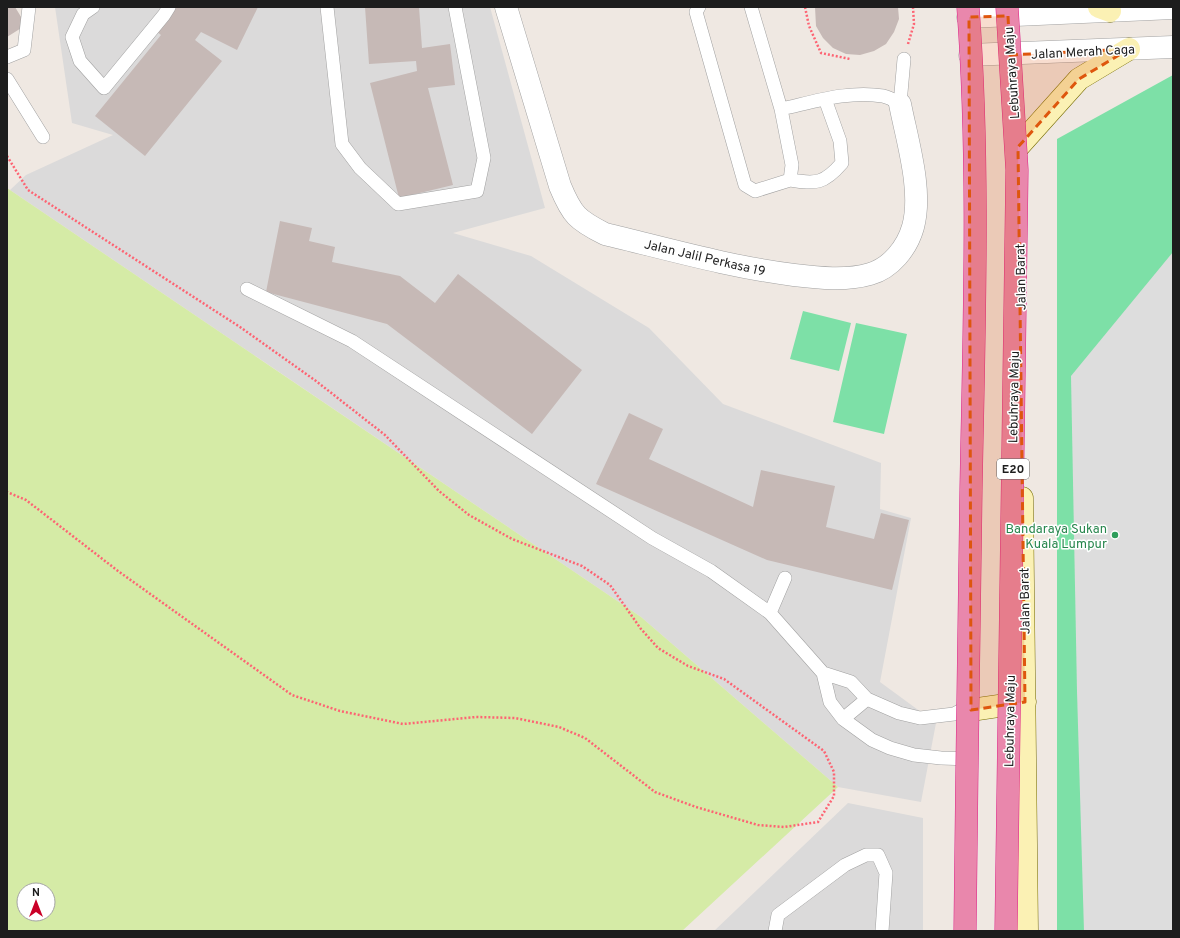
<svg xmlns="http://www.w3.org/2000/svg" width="1180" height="938" font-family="Overpass,sans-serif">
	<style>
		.residential { fill: #dbdada }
		.grass { fill: #d5eba6; fill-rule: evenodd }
		.pitch { fill: #7de0a7 }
		.parking { fill: #ddd }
		.building { fill: #c6b9b6 }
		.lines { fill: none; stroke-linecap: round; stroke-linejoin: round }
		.service-casing { stroke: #a1a1a1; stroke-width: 14 }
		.minor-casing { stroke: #a1a1a1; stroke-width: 23 }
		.tertiary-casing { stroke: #a1a1a1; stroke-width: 23 }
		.secondary-casing { stroke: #766c02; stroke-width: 23 }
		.path { stroke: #fd6473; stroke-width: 2.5; stroke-dasharray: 2 2; stroke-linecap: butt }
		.service { stroke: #fff; stroke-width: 13 }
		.minor { stroke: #fff; stroke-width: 22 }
		.tertiary { stroke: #fff; stroke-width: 22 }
		.secondary { stroke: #fbf1b4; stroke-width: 22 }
		.motorway-bridge-casing { stroke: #dd1f85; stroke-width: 23; stroke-linecap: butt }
		.motorway-bridge { stroke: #e987ac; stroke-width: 22 }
		.marked { fill: #de560d; fill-opacity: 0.2; stroke: #de560d; stroke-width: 3; stroke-dasharray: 8 5; stroke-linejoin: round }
		.leisure-dot { fill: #2e9e5b; stroke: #fff; stroke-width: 1.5 }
		.labels { text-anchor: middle; stroke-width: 3; stroke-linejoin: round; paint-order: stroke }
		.shield { fill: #fff; stroke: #616161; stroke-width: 1 }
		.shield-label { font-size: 12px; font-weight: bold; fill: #1d1d1d }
		.street-label { font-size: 13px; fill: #1d1d1d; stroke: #fff }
		.leisure-label { font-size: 13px; fill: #27864d; stroke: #fff; text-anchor: end }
	</style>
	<rect width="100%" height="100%" fill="#efe8e2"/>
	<path class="residential" d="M55 7H490L545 208 453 233 531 256 649 328 723 404 881 463 880 509 911 518 880 682 936 723 921 802 838 787 641 617 10 190 26 175 113 135 72 123Z
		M848 803 923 818V931H714Z"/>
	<path class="grass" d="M7 188 641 617 838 787 682 931H7ZM24 890H48V914H24Z"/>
	<path class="pitch" d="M1173 75V931H1057V139Z
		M803 311 851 323 839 371 790 359Z
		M856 323 907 334 884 434 833 422Z"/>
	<path class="parking" d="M1173 252V931H1084L1077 691 1071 376Z"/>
	<path class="building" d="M7 7H15L26 25 7 37Z
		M175 7H258L237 50 201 32 195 40 222 61 145 156 95 116 161 35 156 31Z
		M365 7H419L422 48 450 44 455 85 428 88 453 185 399 198 370 83 417 71 416 61 369 64Z
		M815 7H898L899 19 894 32 886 44 874 51 860 55 846 54 833 48 823 38 816 26Z
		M280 221 312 228 309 241 335 247 332 262 400 276 435 303 458 274 582 370 532 434 387 324 266 292Z
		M629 413 663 429 649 459 753 507 761 470 835 486 826 527 874 539 881 513 909 520 892 590 767 560 596 484Z"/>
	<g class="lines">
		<defs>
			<path id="service" d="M93 7 83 14 72 37 80 61 104 88 164 15 169 7
				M327 7 342 144 360 168 398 204 477 191 484 158 455 7
				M699 7 696 12 745 185 755 191 790 180 792 165 781 109 751 7
				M7 57 24 50 29 7
				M7 79 43 137
				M781 109C813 102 849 90 883 96 889 97 895 101 900 104L904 59
				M790 180C816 184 824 184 842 163L840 141 825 99
				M247 289 352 341 652 538 711 571 770 613 823 673 830 702 843 719 872 740 890 748 914 755 941 758 970 759
				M770 613 785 578
				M823 673 851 682 867 699 899 713 920 718 954 714 971 705
				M843 719 867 699
				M775 931 778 915 845 865 866 855H878L886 873 882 931"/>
			<path id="minor" d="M506 7 560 186C572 215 577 220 605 234 668 249 730 267 794 275 819 278 846 281 870 274 891 268 907 248 913 227 923 191 907 140 900 104"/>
			<path id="tertiary" d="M968 17 1173 8
				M970 55 1173 47"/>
			<path id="secondary" d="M1099 7 1110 11
				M1018 147 1079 79 1129 49
				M1022 498 1027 931
				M971 710 1025 702"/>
		</defs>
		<use href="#service" class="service-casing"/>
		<use href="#minor" class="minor-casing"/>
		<use href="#tertiary" class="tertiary-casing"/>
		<use href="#secondary" class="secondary-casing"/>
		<path class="path" d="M805 7 809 26 821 53 850 59
			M908 44 914 24 913 7
			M7 156 28 190 240 327 316 381 385 435 439 491 469 515 512 539 582 566 610 585 641 629 658 648 688 666 724 679 824 751 834 772V796L818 822 784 827 758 825 696 807 655 792 585 738 559 727 515 718 476 717 403 724 340 711 292 695 118 571 26 500 7 492"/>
		<use href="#service" class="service"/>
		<use href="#minor" class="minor"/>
		<use href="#tertiary" class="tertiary"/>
		<use href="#secondary" class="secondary"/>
		<defs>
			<path id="motorway-bridge" d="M965 931C967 784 968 637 971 490 974 329 980 168 968 7
				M1006 931 1017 170 1007 7"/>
		</defs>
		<use href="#motorway-bridge" class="motorway-bridge-casing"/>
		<use href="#motorway-bridge" class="motorway-bridge"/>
	</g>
	<path class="marked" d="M1008 16 1010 55 1129 49 1079 79 1018 147 1025 702 971 710 969 17Z"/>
	<circle class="leisure-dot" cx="1115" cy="535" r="4"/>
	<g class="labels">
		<rect class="shield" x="997" y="459" width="32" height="20" rx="3"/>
		<g class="shield-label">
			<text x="1013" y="473">E20</text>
		</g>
		<g class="street-label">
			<text transform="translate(1083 51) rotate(-3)" y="5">Jalan Merah Caga</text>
			<text transform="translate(1011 73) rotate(-94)" y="5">Lebuhraya Maju</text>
			<text transform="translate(705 257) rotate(13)" y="5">Jalan Jalil Perkasa 19</text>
			<text transform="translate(1020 277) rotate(-91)" y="5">Jalan Barat</text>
			<text transform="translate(1013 397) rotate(-89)" y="5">Lebuhraya Maju</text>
			<text transform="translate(1024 601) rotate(-91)" y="5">Jalan Barat</text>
			<text transform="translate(1009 721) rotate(-89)" y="5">Lebuhraya Maju</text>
		</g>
		<g class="leisure-label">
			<text x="1107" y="533">Bandaraya Sukan<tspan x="1107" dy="15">Kuala Lumpur</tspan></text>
		</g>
	</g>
	<rect width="1180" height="938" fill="none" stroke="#1d1d1d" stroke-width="16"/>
	<g transform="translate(36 902)"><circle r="19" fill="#ffffff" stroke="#a5a5a5"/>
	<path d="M0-3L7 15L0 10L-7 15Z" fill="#ca0028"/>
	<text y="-6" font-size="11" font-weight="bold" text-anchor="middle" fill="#1d1d1d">N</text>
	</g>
</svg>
